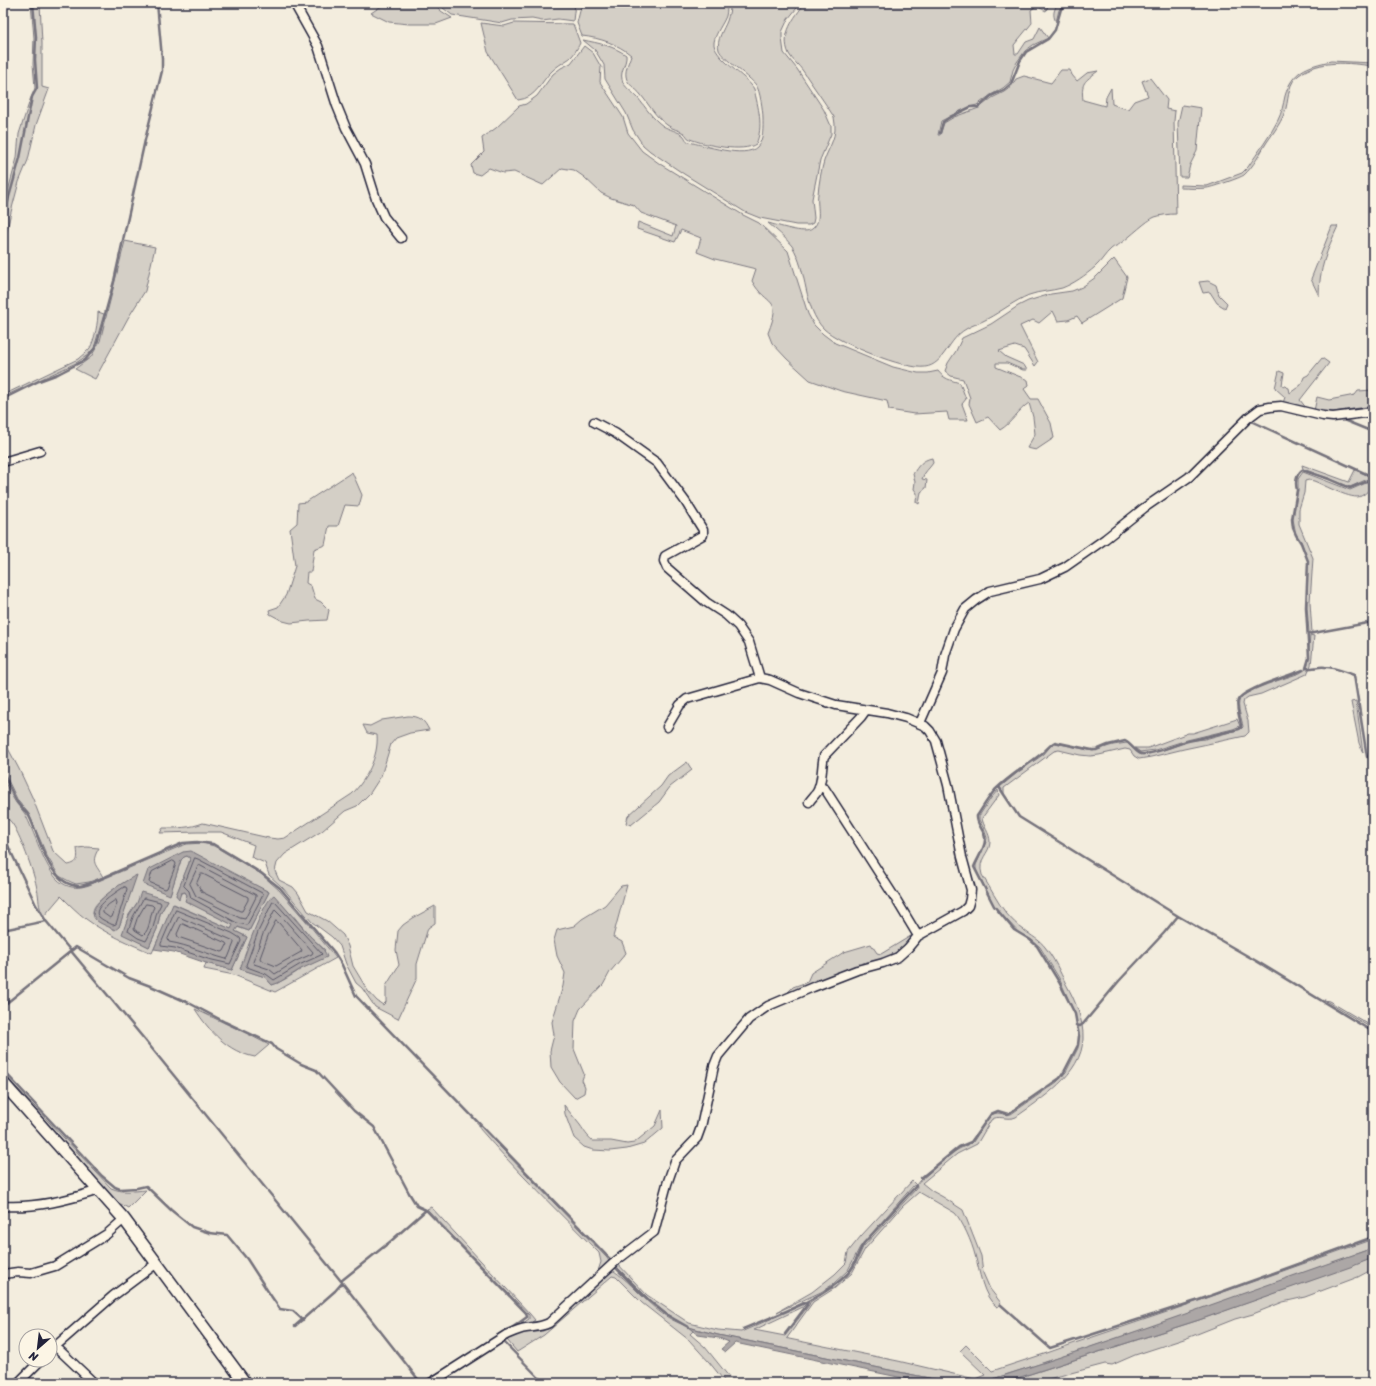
<svg xmlns="http://www.w3.org/2000/svg" width="1376" height="1386" font-family="Sriracha,sans-serif">
	<style>
		.green { fill: #d4cfc6; stroke: #7b7880; fill-rule: evenodd }
		.water { fill: #aca7a6; stroke: #75727b }
		.lines { fill: none; stroke-linecap: round; stroke-linejoin: round }
		.shore { stroke: #595766; stroke-width: 1 }
		.stream { stroke: #75727b; stroke-width: 2.5 }
		.street-casing { stroke: #22223b; stroke-width: 11 }
		.secondary-casing { stroke: #22223b; stroke-width: 14 }
		.street { stroke: #fcf5e5; stroke-width: 8 }
		.secondary { stroke: #fcf5e5; stroke-width: 11 }
	</style>
	<rect width="100%" height="100%" fill="#f3edde"/>
	<filter id="ink" filterUnits="userSpaceOnUse"><feTurbulence type="fractalNoise" baseFrequency=".025" numOctaves="2"/><feDisplacementMap in="SourceGraphic" scale="8" xChannelSelector="R" yChannelSelector="G"/><feConvolveMatrix kernelMatrix="1 2 1 2 8 2 1 2 1" color-interpolation-filters="sRGB"/></filter>
	<g filter="url(#ink)">
		<path class="green" d="M31 3H40L42 43V87L49 89 36 125 28 160 19 182 11 212 3 249V232L8 205H5L6 198 17 158 19 134 30 100 35 88 33 64 34 38Z
			M386 3H434L441 11 452 18 436 24H409L389 22 371 13Z
			M439 3H575L573 21 558 19 542 21 532 19 512 20 502 23 452 15 443 8Z
			M582 3H727C727 7 727 12 726 16 723 24 716 32 714 42 712 57 747 76 754 89 758 107 764 126 756 144 743 153 705 145 690 139 687 138 687 135 684 133 679 130 672 129 667 125 655 116 650 106 641 95 636 88 627 85 626 76 625 69 629 62 631 55 618 44 600 38 582 36L577 23Z
			M731 3H801L788 19 782 32V38L784 53 797 69 824 110 831 126V134L820 160 812 199 814 218 813 223 809 225H796L760 218 745 212 684 174 650 151 643 145 633 130 626 113 605 79 604 65 595 50 583 40C598 43 614 46 626 55 627 63 620 71 622 79 623 87 633 92 638 98 646 108 652 118 663 126 668 129 679 132 683 135 686 138 685 140 689 142 703 145 745 159 757 147 764 140 763 127 763 118 763 111 760 90 756 85 749 76 722 58 719 50 716 40 724 29 727 21 729 15 730 9 731 3Z
			M805 3H1049L1046 11 1036 6 1031 10 1032 23 1014 45 1015 54H1018L1026 42 1034 39 1040 27 1048 38 1033 45 1025 51 1017 62 1013 70 1010 82 1003 88 991 95 977 105 969 107 941 121 938 135H940L944 123 954 117 979 108 992 98 1004 92 1011 87 1016 79 1024 76 1051 83 1061 70H1070L1072 75 1077 81 1087 73 1098 71C1084 82 1081 82 1083 100L1105 106 1106 97 1111 88 1112 104 1120 107 1128 109 1134 101 1148 96 1142 81 1150 78 1167 100 1166 109 1175 111 1174 121 1176 214C1169 214 1161 215 1155 217 1147 220 1130 237 1121 243 1118 246 1114 246 1111 249 1105 254 1101 262 1095 267 1086 275 1073 284 1062 288 1051 291 1040 291 1029 295 1014 301 1002 311 987 319 980 323 972 325 966 329 948 339 944 365 925 367 905 370 839 343 824 329 803 308 808 271 792 246 785 237 776 230 768 223 777 225 805 235 812 229 823 221 816 205 818 194 819 183 821 171 824 161 830 144 838 137 834 117 824 101 813 86 803 71 799 65 792 60 789 54 780 34 794 18 805 3Z
			M1058 3H1065L1059 10 1056 22C1052 14 1054 10 1058 3Z
			M481 23 504 26 514 23 573 24 580 43C577 49 573 57 567 60 561 64 557 66 552 71 540 82 537 98 518 100L488 52Z
			M584 46 593 53 601 67 600 82 623 117 628 133 642 151 660 164 743 215 759 223 788 251 808 314 814 325 823 334 835 343 893 367 918 373H928L938 371C944 379 950 380 960 383L966 399 962 404 968 420H949L947 412 914 414 889 410 887 401 841 391 810 380 787 359 772 343 768 333C783 295 767 308 752 281L756 269 715 259 697 252 701 238 681 230 675 242 637 229 638 222 673 236 676 226 641 213 634 205 611 198 601 193 584 177 574 170 562 168 543 185 514 172 503 173 489 168 480 175 473 173 471 165 484 152 482 138 496 128 519 106 526 104 537 96 553 74 561 68 571 63Z
			M1331 61 1373 63V66C1349 63 1320 59 1299 75 1288 83 1289 96 1286 108 1283 120 1274 132 1267 142 1260 153 1254 166 1244 175 1240 178 1213 187 1207 188 1198 189 1188 188 1180 188V185L1207 186 1242 173 1248 167C1258 152 1270 136 1278 120 1282 112 1283 105 1285 96 1292 71 1307 66 1331 61Z
			M1182 105 1201 108 1197 151 1190 165 1187 177H1180L1178 123Z
			M1332 226H1338C1327 250 1319 269 1319 296L1311 279Z
			M125 241 155 247 145 291 128 318 95 379 75 369 91 357 100 341Z
			M1114 259 1127 277 1122 298 1082 323 1077 316 1068 320 1058 321 1053 311 1039 323 1033 320 1020 326 1038 362 1035 366 1024 349 1015 346 999 351 1006 357 1024 365 1027 370H1023L1007 363H996V367L1028 380 1029 385 1024 389 1031 399H1038L1051 423 1054 438 1036 450 1027 448 1035 434 1033 417 1029 403C1018 410 1012 423 1000 430L988 417 977 422 969 404 970 398 963 379 951 376 945 371 948 363 956 351 962 338 991 324 1018 306 1028 301 1051 294 1072 291 1082 287 1096 277Z
			M1208 281 1216 285 1219 295 1227 303 1225 308 1217 303 1210 292 1203 293 1199 282Z
			M98 312 104 314 94 348 88 355 76 363 3 397V395L78 359C82 355 87 352 90 348 95 339 98 322 98 312Z
			M1322 358 1329 363 1300 400 1307 409 1283 403 1285 397 1275 388 1279 371 1284 373 1282 385 1289 388 1290 393 1301 385 1304 377 1308 375Z
			M1373 390V406L1333 412 1314 411 1317 397 1329 400 1355 395 1358 391Z
			M932 458 933 463C929 469 924 472 922 479L927 480 926 488 921 492 919 504 916 502 917 493 914 489 915 482 913 474C918 466 922 460 932 458Z
			M1302 465 1349 482 1355 470 1372 477 1350 487 1331 479 1303 469Z
			M352 472 362 495 359 506 345 505 338 526H329L325 545 314 549 311 572H307L306 583 311 586 315 599 321 602 329 610 327 620 309 621 291 623 283 621 270 614 269 610 278 607 286 595 295 566 290 529 297 523 298 503 306 502Z
			M1303 472 1350 490 1373 480V486C1369 489 1366 494 1361 496 1353 501 1324 485 1314 481L1309 480 1305 481 1304 493 1299 509V524L1313 558 1310 602 1312 633H1309L1307 607 1308 561 1301 541 1296 535 1293 519 1298 490V479Z
			M1310 635 1314 636 1311 665 1307 674 1261 694 1248 697 1244 700 1243 704 1248 721 1249 732 1245 736 1184 749 1151 757 1139 759 1134 756 1130 750 1125 749 1099 755 1090 756 1080 755 1059 750 1054 751 1004 788V794L1000 787 1017 773 1044 754 1052 744 1055 743 1093 751 1113 745 1127 743 1139 754 1142 755 1170 748 1188 741 1205 739 1241 729 1243 727C1242 718 1236 707 1240 699 1245 690 1289 677 1300 673L1306 669 1308 665Z
			M1356 701 1363 753 1359 743 1351 702Z
			M408 716C420 716 424 720 429 730L410 733 396 738 391 744 381 776 370 793 357 806 345 811 322 831 285 854 277 863 275 871 279 880 293 887 298 893 308 911 327 921 343 935 348 946 353 966 368 991 377 1001 383 1005 386 1002V986L399 965 396 950 398 931 403 925 413 918 435 906V923L428 928 417 964V978L398 1019 375 1007 362 988 356 983 346 964 340 946 332 937 312 922 282 887 269 875 265 863 251 857 254 845 221 832H198L160 833 163 828C178 828 190 828 203 823L269 838 278 839 285 838 352 794C366 780 379 756 377 735L367 733 363 725 370 726 382 720Z
			M1237 719 1240 726 1233 729 1187 740 1155 750 1140 752 1135 748H1148L1188 733H1193Z
			M3 739 19 769 33 799 53 851 68 865C79 863 78 858 77 848L87 847 99 848C90 863 96 864 103 877L89 882 76 884 71 882 59 876 47 856 29 814 18 801 3 770Z
			M687 762 692 770 670 787 659 802 631 825 626 823 628 816 661 786 668 776Z
			M3 778C7 787 11 795 16 803 20 808 25 812 27 818 35 834 47 875 62 883 71 889 80 888 89 885L181 846 187 844 203 843 214 846 261 874 279 890 306 921 336 958 275 992 234 975 204 969 206 963 232 970 247 937 235 931 237 927 249 931 269 892 183 852 170 894 181 860 184 857 187 856 190 858 189 863 176 896 185 892 187 895 186 901 234 925 231 929 174 904 152 953C130 944 106 934 86 919 77 912 69 904 61 896L44 916C37 906 40 899 37 889 35 875 19 831 11 822 9 819 6 818 3 816ZM136 876 119 927 93 914C93 912 93 910 94 908 97 899 127 880 136 876ZM168 900 160 914 157 929 149 947 123 933 129 915 137 903ZM291 913 310 936 325 950C309 963 292 978 272 985L265 977 241 969Z
			M998 790 999 795 982 818C983 826 990 833 990 842 990 854 977 858 982 875 990 887 997 902 1006 913 1011 919 1018 926 1024 930 1031 936 1040 940 1045 947 1054 958 1060 972 1066 984 1075 1000 1084 1021 1083 1039 1082 1074 1041 1099 1016 1117 1007 1121 998 1114 991 1120L977 1144 957 1154 922 1183 932 1191 943 1197 963 1210 981 1256 983 1273 990 1289 1001 1303 999 1306 997 1307C982 1296 980 1271 975 1255 972 1243 963 1222 955 1213L919 1192 903 1206 865 1249 852 1273 835 1288 813 1302 787 1338 789 1339 898 1361 975 1379 985 1375 960 1351 966 1345 992 1371 1047 1353 1078 1342 1170 1311 1373 1239V1248C1248 1293 1123 1338 996 1378L987 1383H953L718 1335 689 1327 693 1331 690 1334 705 1347 734 1383H726L709 1362 689 1340 642 1303 616 1277 612 1276 544 1335 517 1352 507 1340C518 1333 530 1329 543 1331L554 1323 610 1271H614C640 1289 651 1313 684 1325L667 1314 650 1300 618 1268 616 1265 617 1263 647 1295 689 1323 718 1330 741 1332 807 1303 803 1307 754 1330 785 1336 809 1305 810 1302 832 1288 847 1276 854 1267 863 1247 915 1190 917 1187 916 1185 913 1186 860 1247 848 1270 832 1285 821 1292 777 1312 812 1292 835 1274 846 1263 848 1252 861 1236 912 1181 916 1185 920 1180H921L952 1153 959 1149 973 1142 989 1117C998 1109 1002 1116 1011 1114L1057 1082 1066 1072 1078 1048 1079 1037 1075 1014 1059 978 1040 947 1032 940 1019 933 994 906 976 869V865L986 842 987 838 984 829 979 820V816L991 798Z
			M627 885 613 937 622 942 626 953 610 972 603 985 580 1009 575 1021 574 1049 584 1074 582 1080 585 1087 584 1093 575 1098 560 1082 551 1067 550 1051 554 1035 552 1022 563 986 565 973 557 956 554 940 557 930 574 926 582 919 605 905 621 886Z
			M914 934 916 936 896 955 775 1000 787 993 793 987 807 982 811 973 844 952 871 944 877 953 881 954Z
			M1324 1000 1329 1001 1373 1027V1029Z
			M195 1009C220 1021 245 1032 269 1045L255 1057C228 1052 209 1031 195 1009Z
			M3 1073 111 1188C123 1193 133 1191 146 1190L128 1208 117 1202 3 1075Z
			M564 1105C569 1112 575 1118 580 1125 585 1132 586 1135 593 1141H611L627 1144 634 1143 655 1126 662 1110 663 1128 644 1144 627 1149 610 1151 593 1150 584 1147 574 1138 565 1114Z
			M479 1125 607 1258 610 1263 596 1277 601 1262 599 1253C559 1212 517 1172 479 1128Z
			M431 1207 530 1314 535 1320 532 1322 533 1324 511 1331 529 1319V1315L427 1209Z
			M1373 1258V1269L1358 1277 1305 1297 1283 1302 1253 1314 1235 1319 1187 1338 1135 1355 1112 1365 1105 1364 1033 1383H1002L1199 1320Z"/>
		<path class="water" d="M191 851 269 892 249 931 238 927 235 931 247 937 232 970 206 963 174 952 154 949 173 904 231 929 233 925 185 901 187 895 185 892 181 893 179 899 176 895 189 863 190 858 187 856 184 857 181 860 170 895 143 884 148 870 183 852Z
			M137 875 119 927 115 930C110 927 100 924 96 920 82 906 126 880 137 875Z
			M141 892 168 900 160 914 157 929 149 947 122 934 129 915 137 903Z
			M274 895C286 908 297 922 309 935 316 943 324 947 327 957L301 969 278 983 272 985 265 977 240 969C245 955 263 901 274 895Z
			M1373 1248V1258L1353 1266 1199 1320 1086 1356 1002 1383H987L996 1378C1123 1338 1247 1291 1373 1248Z
			M688 1327 718 1335 953 1383H927L735 1343 725 1352 721 1349 729 1342 719 1338 698 1335Z"/>
		<g class="lines">
			<path class="shore" d="M195 858 198 859 262 893 263 895 247 925 237 923 191 898 189 891 184 886Z
				M173 861 175 862 176 864 167 888 165 889 149 882 152 872Z
				M199 865 256 895V897L245 919 240 918 196 896 190 884Z
				M201 874H203L248 897V900L242 911H240L202 892 197 883Z
				M124 887H126L127 889 116 924 113 925C109 923 102 920 99 917 90 908 118 891 124 887Z
				M144 898 160 902 161 904 157 912 153 928 146 941 138 938 128 931 133 917Z
				M116 900 117 903 112 917 110 918 103 913V911L108 905Z
				M273 902H275L322 954 321 955 299 965 274 980 266 974 247 967 246 965 258 932Z
				M146 904 152 905 154 907C149 916 151 929 143 935L135 930 134 928 137 919Z
				M176 910 232 933 240 938 241 941 230 964 208 959 175 948 161 946V944Z
				M275 910 284 919 313 952 312 954 296 961 275 974 269 969 254 964 253 962 263 934Z
				M179 917 234 941V943L228 958 226 959C207 954 188 945 169 942L168 939Z
				M276 921 279 923 302 950 301 952 276 966 261 960 260 958 268 936Z
				M183 924 226 943 227 945 224 951 222 952 178 937 177 934 181 925Z"/>
			<path class="stream" d="M940 133 943 122 950 117 971 107H979L991 96 1004 90 1011 84 1020 61 1026 52 1048 39 1055 30 1061 9 1067 3
				M3 227 9 197 20 158 32 97 37 88 35 60 36 37 33 3
				M3 399 39 381 58 374 85 360 95 348 98 340 114 281 145 140 162 71V58L157 3
				M1256 416 1266 411
				M1341 419 1373 432
				M1251 421 1373 477
				M1373 479 1350 488 1329 479 1302 470C1296 475 1295 483 1297 490L1292 519 1293 528 1296 535 1301 543 1308 561 1306 607 1309 658 1306 668C1312 669 1319 666 1325 667 1335 667 1345 672 1354 675L1367 757 1373 756
				M1308 634 1373 622
				M3 774C8 783 12 793 17 802 20 807 26 811 29 816 40 837 48 885 79 886 83 886 87 884 91 883L183 843 197 842 213 844 261 873 280 888 334 952 342 965 356 996 610 1259
				M999 787 1019 817 1178 916 1258 962 1373 1032
				M3 835 36 905 46 921 145 1040 341 1281 421 1383
				M3 930 46 921
				M3 1006 76 947 129 978 153 987 189 1003 225 1022 272 1044 276 1049 301 1064 316 1070 354 1111 374 1127 409 1193 417 1206 426 1210 526 1313 527 1317 509 1330
				M1076 1025 1080 1026 1083 1024 1119 981 1164 933 1178 916
				M3 1070 102 1176 115 1187 120 1189 137 1188 146 1186 171 1210 192 1227 210 1233 227 1235 247 1259 269 1293 280 1309 293 1311 303 1320
				M921 1178 959 1147 971 1142 991 1114 998 1111 1008 1114 1060 1078 1064 1072 1078 1045 1079 1036 1075 1014 1059 982 1037 946 1029 939 1014 930 994 906 974 867C977 859 985 848 985 840 986 831 976 825 977 816 983 807 988 798 995 790 1009 776 1026 766 1041 754 1046 751 1049 745 1055 742L1092 750H1096L1108 745 1125 741C1131 744 1134 750 1139 753 1148 758 1182 741 1193 740L1239 729 1241 727C1241 719 1235 708 1238 700 1243 689 1291 675 1303 670
				M616 1268 649 1301 667 1315 688 1327
				M341 1281 391 1241 426 1210
				M1001 1305 1050 1348 1196 1301 1373 1237
				M295 1326 335 1291 342 1283
				M743 1329C777 1314 822 1300 848 1273 856 1265 857 1253 864 1243L916 1186
				M785 1334 807 1305 808 1301
				M504 1342 544 1383
				M422 1383 442 1371"/>
			<defs>
				<path id="street" d="M294 3 318 46 337 106 346 128 365 164 376 199 384 217 401 238
					M594 422 615 433 657 463 685 501 703 530V535L665 556 664 561 667 568 706 602 726 615 738 626 749 642 760 678
					M3 462 40 451
					M920 723 942 673 945 655 954 629 965 609 976 600 990 591 1040 579 1065 567 1105 539 1144 508 1189 477 1248 418 1260 409 1270 407 1281 406 1323 416 1333 417 1373 412
					M819 786 825 789 897 901 918 936
					M809 802C811 799 815 795 817 792 823 782 821 767 824 756L861 717 866 710
					M3 1206C36 1208 68 1200 99 1190
					M3 1274 18 1272 31 1273 55 1266 107 1234 124 1219
					M55 1346 94 1383
					M50 1351 113 1296 157 1263
					M18 1383 41 1360
					M431 1383 506 1335C513 1332 519 1329 526 1328 534 1327 541 1327 549 1323L616 1261 654 1232 667 1184 675 1161 697 1138 701 1127 714 1066 718 1056 749 1019 768 1006 813 987 857 970 883 963 898 957 908 948 918 936 963 911 968 906 970 899 971 890 962 857 948 785 936 741 930 731 925 726 906 718 887 713 836 705 799 693 770 680 760 678 687 699 680 705 667 727"/>
				<path id="secondary" d="M3 1083 124 1219 245 1383"/>
			</defs>
			<use href="#street" class="street-casing"/>
			<use href="#secondary" class="secondary-casing"/>
			<use href="#street" class="street"/>
			<use href="#secondary" class="secondary"/>
		</g>
	</g>
	<rect width="1376" height="1386" fill="none" stroke="#fcf5e5" stroke-width="16"/>
	<rect x="8" y="8" width="1360" height="1370" fill="none" stroke="#22223b" stroke-width="1.5" filter="url(#ink)"/>
	<g transform="translate(38 1348) rotate(208)"><circle r="19" fill="#fcf5e5" stroke="#a5a1a1"/>
	<path d="M0-3L7 15L0 10L-7 15Z" fill="#22223b"/>
	<text y="-6" font-size="11" font-weight="bold" text-anchor="middle" fill="#22223b">N</text>
	</g>
</svg>
